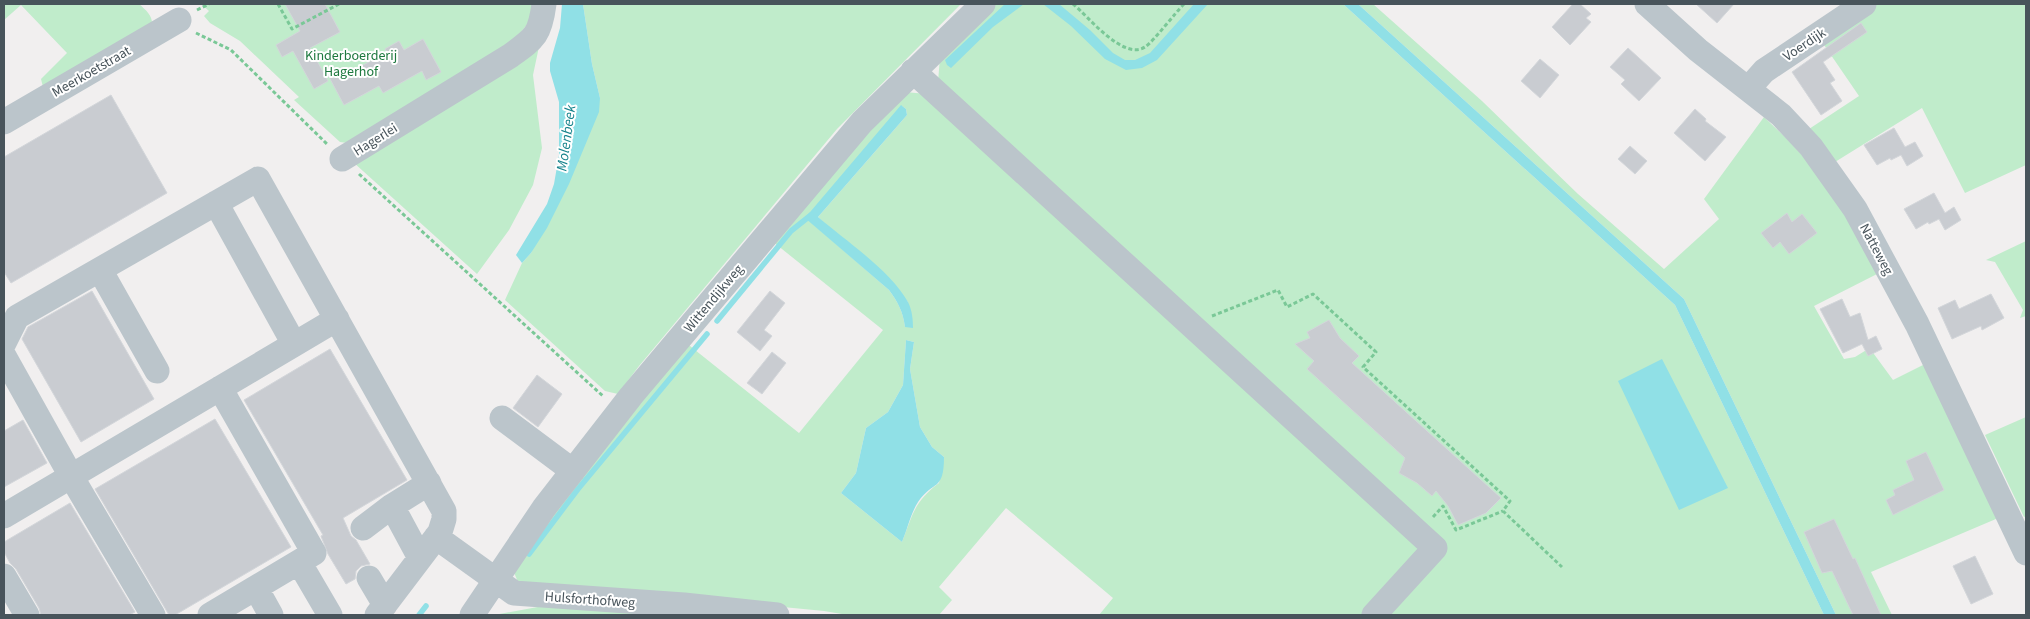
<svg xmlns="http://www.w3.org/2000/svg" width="2030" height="619" font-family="'Source Sans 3',sans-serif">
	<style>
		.green { fill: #c0eccb; fill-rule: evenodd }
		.water { fill: #90e0e6 }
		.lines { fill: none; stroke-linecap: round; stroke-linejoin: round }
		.stream { stroke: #90e0e6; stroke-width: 5.5 }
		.building { fill: #c9ccd1; stroke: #d3d6da }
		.path { stroke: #7ac897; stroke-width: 3; stroke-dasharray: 4 2.5; stroke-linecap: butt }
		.minor { stroke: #bbc5cb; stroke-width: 25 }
		.labels { text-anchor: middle; stroke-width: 4; stroke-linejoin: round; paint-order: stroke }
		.street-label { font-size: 14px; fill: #48545b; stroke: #fff }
		.park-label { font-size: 14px; fill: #1d783e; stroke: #fff }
		.water-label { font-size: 15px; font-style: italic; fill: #15828b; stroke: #fff }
	</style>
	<rect width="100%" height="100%" fill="#f1efef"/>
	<path class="green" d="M4 4H139C147 11 153 16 152 26L43 87 41 79 67 53 21 5 4 20Z
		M201 4H536L533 17 514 41 347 143 340 142 294 100 299 97 240 41 210 23 204 16 209 11Z
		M583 4H961L837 129 639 366 618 394 605 391 505 300 522 263 531 253 600 98 592 64Z
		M995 4H1343L1675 305 1824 615H1099L1113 598 1006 508 939 587 952 600 939 615H848L824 611 518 582 513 570 564 497 685 342 799 433 883 330 772 241 905 92 927 94 938 82 940 57ZM902 106 906 109 907 115 818 217 908 302 905 327C903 312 898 302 889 290L806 218ZM906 340 914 342 910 369 920 427 932 447 944 457 939 483C914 502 913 514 902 542L841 493 856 473 866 428 888 412 903 385Z
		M1358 4H1373L1482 101 1578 194 1664 269 1719 219 1704 199 1764 117C1782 134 1799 150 1814 170 1839 202 1859 238 1879 273L1814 306 1844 359 1855 357 1868 349 1871 350 1893 380 1929 362 2003 516 1871 572 1892 615H1836L1684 299Z
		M1875 4H2026V165L1965 193 1922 108 1835 162 1809 129 1859 96 1820 39Z
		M540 42 533 75 542 148 533 185 509 230 477 274 353 162Z
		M2026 241V316L2020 318 2023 310 1995 262 1986 260Z
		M2026 417V516L2024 517 1985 435Z
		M543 606 709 615H494Z"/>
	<path class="water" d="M562 4H583L592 64 600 98 599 112 569 184 547 228 531 253 522 263 516 255 547 204 554 184 559 155V102L550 71V63L560 28Z
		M1005 4H1024L993 27 951 68 947 65 945 60Z
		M1043 4H1059L1090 30 1113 53 1125 60H1135L1150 53 1194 4H1208L1157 60 1142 68 1126 70 1105 59 1071 26Z
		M1343 4H1358L1684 299 1836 615H1824L1675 305Z
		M901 105 906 109 907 115 818 217C846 241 890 270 908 302 912 310 913 319 913 328L905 327C903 312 898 302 889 290L805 218Z
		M906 340 914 342 910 369 920 427 932 447 944 457C944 492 933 480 918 502 911 513 907 530 902 542L841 493 856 473 866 428 888 412 903 385Z
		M1662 359 1728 488 1679 510 1618 381Z"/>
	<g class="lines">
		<path class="stream" d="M717 321 791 231 811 215
			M529 554 578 489 707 334
			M419 615 426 606"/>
	</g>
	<path class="building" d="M285 4H325L340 32 310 48 328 81 314 89 293 51 282 57 276 45 300 31Z
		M1573 4H1580L1591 14 1586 18 1591 22 1570 45 1552 27Z
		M1696 4H1734L1717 23Z
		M1861 23 1867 32 1823 62 1835 80 1830 83 1842 101 1821 115 1792 72Z
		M423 39 441 72 426 80 422 71 383 93 379 86 344 105 328 75 343 67 347 74 387 52 385 49 399 41 404 50Z
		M1628 48 1661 78 1639 101 1621 84 1625 80 1610 67Z
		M1540 59 1559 75 1540 98 1521 81Z
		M111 95 167 193 11 283 4 272V157Z
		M1695 109 1706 119 1705 121 1726 137 1705 161 1674 133Z
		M1894 128 1905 147 1915 142 1923 156 1907 166 1901 155 1891 160 1890 158 1877 165 1864 145Z
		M1630 146 1647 161 1635 174 1618 159Z
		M1934 193 1945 213 1954 207 1961 220 1945 230 1939 219 1929 224 1928 222 1916 229 1904 209Z
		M1787 213 1792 222 1802 214 1817 233 1789 254 1780 242 1773 248 1761 233Z
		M92 291 154 399 81 442 22 339 28 327Z
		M770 291 785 303 764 330 772 336 760 351 737 332Z
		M1991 294 2004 318 1982 330 1981 326 1952 339 1938 308 1955 300 1959 309Z
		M1842 299 1850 317 1860 313 1868 340 1876 336 1882 349 1868 356 1862 344 1843 353 1820 309Z
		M1329 320 1340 338 1359 356 1352 363 1501 498 1486 513 1458 525 1448 506 1436 491 1432 496 1417 483 1399 473 1405 458 1307 369 1314 361 1295 344 1310 338 1307 332Z
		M330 349 407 480 343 518 351 536 356 540 370 564 361 566 356 571 355 579 346 584 328 554 321 536 323 535 244 400Z
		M772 352 786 363 762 394 747 383Z
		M537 375 562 394 538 427 513 408Z
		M215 419 291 547 175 615H169L95 489Z
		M23 420 47 463 4 487V431Z
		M1926 452 1944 490 1893 515 1886 500 1895 495 1893 490 1914 480 1906 461Z
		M70 503 135 612 129 615H41L39 608 16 569 10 563 4 552V542Z
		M1834 519 1853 559 1855 558 1881 615H1853L1832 571 1822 573 1804 532Z
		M1975 556 1993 594 1971 604 1953 566Z"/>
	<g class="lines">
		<path class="path" d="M278 4 292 29 339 4
			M1073 4C1088 16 1123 61 1145 47 1154 41 1175 13 1184 4
			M197 10 209 4
			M196 33 231 50 327 144
			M359 174 604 397
			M1212 316 1278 290 1287 307 1313 294 1376 352 1363 367 1510 501 1503 511 1562 567
			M1433 517 1443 506 1456 530 1503 511"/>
		<path class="minor" d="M1647 4 1698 50 1781 115 1811 147 1855 209 1917 324 2026 553
			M913 71 1435 548 1374 615
			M1748 89 1764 71 1864 4
			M4 122 179 20
			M342 159 510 56C535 38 540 35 544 4
			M216 203 294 344
			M100 270 157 371
			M4 343 17 317 258 179 444 511V519L440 532 377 615
			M4 356 71 476 153 615
			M502 418 573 471
			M392 506 420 558
			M4 516 337 319
			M363 528 392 506 429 483
			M436 537 514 593 684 605 777 615
			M299 562 330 615
			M4 576 27 615
			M369 578 385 605
			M256 588 271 615
			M210 615 314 553 220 388
			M472 615 544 508 631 396 862 122 983 4"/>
	</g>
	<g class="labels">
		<g class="street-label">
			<text transform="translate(1804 44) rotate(-34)" y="5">Voerdijk</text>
			<text transform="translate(91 71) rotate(-30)" y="5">Meerkoetstraat</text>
			<text transform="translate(375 139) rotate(-32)" y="5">Hagerlei</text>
			<text transform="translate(1877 249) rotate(62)" y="5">Natteweg</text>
			<text transform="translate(713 298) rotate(-50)" y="5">Wittendijkweg</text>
			<text transform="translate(590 599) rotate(4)" y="5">Hulsforthofweg</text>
		</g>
		<g class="park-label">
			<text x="351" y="60">Kinderboerderij<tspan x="351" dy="16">Hagerhof</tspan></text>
		</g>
		<g class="water-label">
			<text transform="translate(566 138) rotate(-82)" y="5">Molenbeek</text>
		</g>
	</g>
	<rect width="2030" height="619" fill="none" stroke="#48545b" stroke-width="10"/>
</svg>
